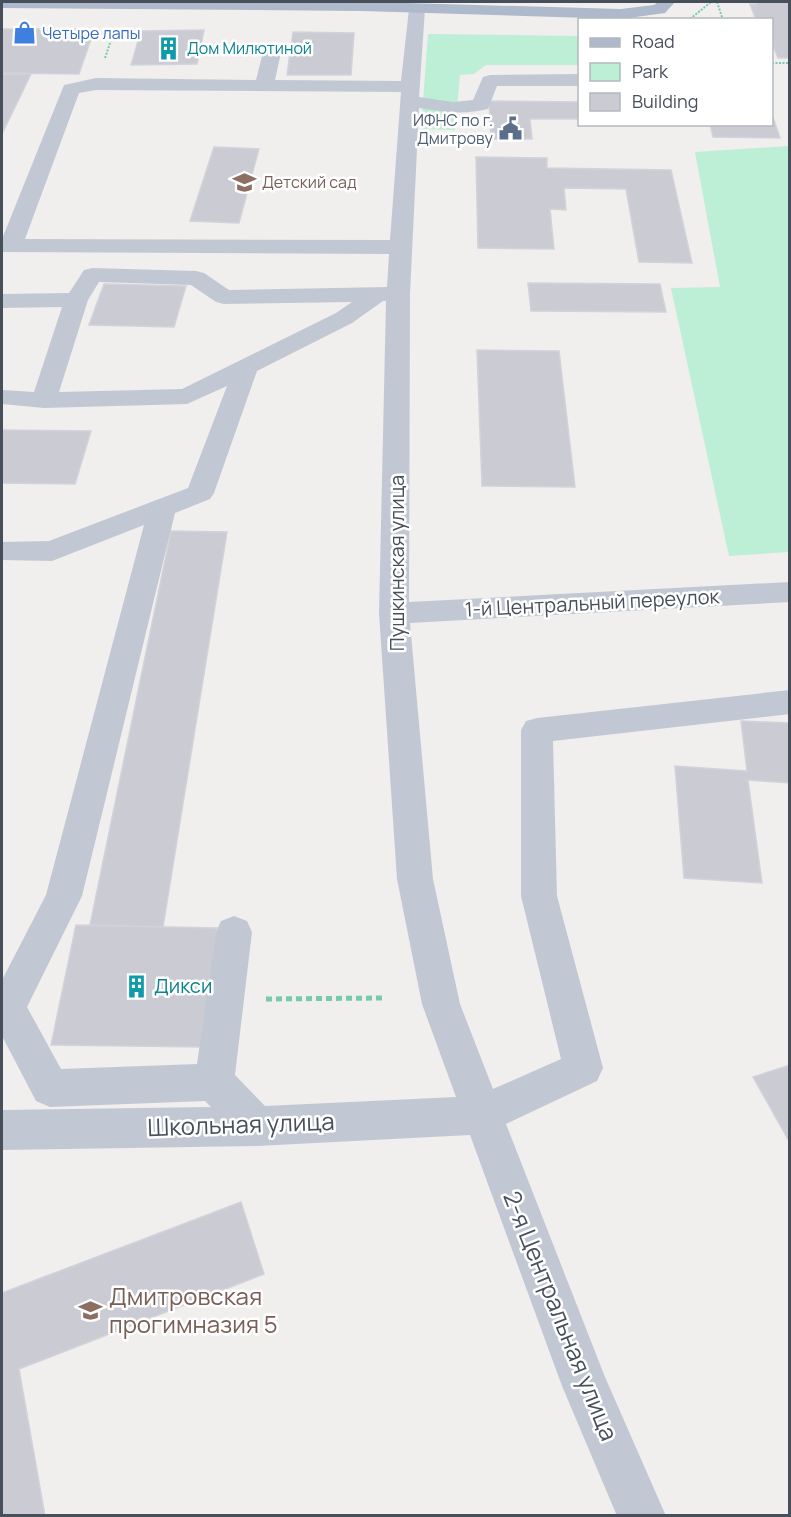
<svg xmlns="http://www.w3.org/2000/svg" width="791" height="1517" font-family="Manrope,sans-serif">
	<style>
		.green { fill: #bdeed6 }
		.building { fill: #cbccd3; stroke: #d2d3da; stroke-width: 1.5 }
		.lines { fill: none; stroke-linecap: round; stroke-linejoin: round }
		.path-far1 { stroke: #76cbac; stroke-width: 2; stroke-dasharray: 2 1.5; stroke-linecap: butt }
		.path { stroke: #76cbac; stroke-width: 5; stroke-dasharray: 6 4; stroke-linecap: butt }
		.minor { fill: #c2c8d3; fill-rule: evenodd }
		.major { fill: #aeb9cc; fill-rule: evenodd }
		.labels { text-anchor: middle; stroke-width: 5; stroke-linejoin: round; paint-order: stroke }
		.far-shop-label { font-size: 16px; fill: #366cbe; stroke: #fff; text-anchor: start }
		.far-culture-label { font-size: 16px; fill: #0d838f; stroke: #fff; text-anchor: start }
		.far-service-label { font-size: 16px; fill: #4e5e75; stroke: #fff; text-anchor: end }
		.far-education-label { font-size: 16px; fill: #785e54; stroke: #fff; text-anchor: start }
		.street-label { font-size: 20px; fill: #474f5b; stroke: #fff }
		.culture-label { font-size: 20px; fill: #0d838f; stroke: #fff; text-anchor: start }
		.near-street-label { font-size: 24px; fill: #474f5b; stroke: #fff }
		.near-education-label { font-size: 24px; fill: #785e54; stroke: #fff; text-anchor: start }
	</style>
	<rect width="100%" height="100%" fill="#f1eeee"/>
	<path class="green" d="M428 34 579 36V65H486L474 74 460 75 455 130 421 129Z
		M789 146V552L729 556 671 288 720 287 695 152Z"/>
	<path class="building" d="M756 2H790V58H778L774 48H772V20H756L750 4H757Z
		M2 29H79L89 31 92 36 79 74 2 73Z
		M204 30 197 64 131 65 141 31Z
		M293 32 354 33 351 75H287Z
		M2 74H31L2 134Z
		M489 101 580 102V119H530L532 139H491Z
		M772 114 780 138 713 137 710 124H772Z
		M214 147 259 149 239 223 190 221Z
		M476 157 547 158V168L671 170 692 263 639 262 626 189 564 188 566 210 550 209 554 249 478 248Z
		M528 283 660 284 666 312 531 311Z
		M104 284 186 286 174 327 89 325Z
		M477 350 559 351 575 487 482 486Z
		M2 430 91 431 75 484 2 483Z
		M171 531 227 532 163 927 90 925Z
		M741 721 790 723V783L748 780 762 883 684 878 675 766 747 771Z
		M76 925 217 928 201 1047 51 1045Z
		M790 1065V1143L753 1077Z
		M241 1202 264 1274 19 1369 45 1516H2V1291V1293L36 1280Z"/>
	<g class="lines">
		<path class="path-far1" d="M717 2 723 20
			M690 19 711 2
			M105 58 115 28
			M772 63H790"/>
		<path class="path" d="M266 999 382 998"/>
		<path class="minor" d="M417 4 423 5 425 9 419 97 453 102 473 100 483 77 490 75 580 74V86H497L488 109C464 115 443 112 419 108L410 294 409 602 790 582V602L410 623 433 879 460 1004 493 1089 561 1059 521 896V730L526 721 537 718 790 690V714L553 741 557 896 603 1068 597 1081 506 1124 605 1377 666 1516H617L562 1386 470 1135 257 1146 2 1150V1110L211 1107 205 1101 50 1107 36 1101 2 1036V980L46 895 144 525 52 561 2 560V542L49 541 188 488 227 386 187 404 44 408 2 404V390L34 392 62 307 2 308V294L69 293 84 270 92 268 196 271 204 273 229 290 387 287 389 254 2 252V239L64 85 96 78 256 80 264 48 267 44H279L282 48 275 80 401 81 409 9 411 5ZM96 90 401 92 390 240 25 239 79 93ZM99 282 191 285 216 302 224 304 352 302 336 313 182 389 59 392 88 300ZM383 301H386L379 613 397 879 422 1004 456 1097 265 1106 235 1075 252 932 247 921 234 916 221 921 216 932 197 1064 61 1069 27 1007 82 896 175 513 210 499 214 493 257 371 352 323Z"/>
		<path class="major" d="M2 2H372L621 9 654 5 658 2H675L665 13 621 19 362 11 2 8Z"/>
	</g>
	<defs>
		<symbol id="shop-bare" viewBox="-9 -9 18 18"><path d="M-5-2.5h2.3a2.7 3.5 0 0 1 5.4 0H5L5.5 6h-11ZM-1.5-2.5h3a1.5 2.3 0 0 0-3 0Z" fill="#3f7fe0" stroke="#fff" stroke-width="2.5" paint-order="stroke"/></symbol>
		<symbol id="building-bare" viewBox="-9 -9 18 18"><path d="M-4-6H4V6H1V3H-1V6H-4ZM-2.5-4.3h1.7v1.8h-1.7ZM.8-4.3h1.7v1.8H.8ZM-2.5-1h1.7V.8h-1.7ZM.8-1h1.7V.8H.8Z" fill="#0f9aa8" stroke="#fff" stroke-width="2.5" paint-order="stroke"/></symbol>
		<symbol id="civic-bare" viewBox="-9 -9 18 18"><path d="M-.6-6.5H3V-4.5H.6V-3L4-1V1h2V6H-6V1h2V-1L-.6-3ZM-1.2 2.5V6h2.4V2.5Z" fill="#5c6f8a" stroke="#fff" stroke-width="2.5" paint-order="stroke"/></symbol>
		<symbol id="school-bare" viewBox="-9 -9 18 18"><path d="M0-5L7-2L0 1L-7-2ZM-4 1L0 2.5L4 1V4Q0 6-4 4Z" fill="#8d6e63" stroke="#fff" stroke-width="2.5" paint-order="stroke"/></symbol>
	</defs>
	<g fill-rule="evenodd">
		<use href="#shop-bare" x="8" y="16" width="33" height="33"/>
		<use href="#building-bare" x="152" y="32" width="33" height="33"/>
		<use href="#civic-bare" x="494" y="112" width="33" height="33"/>
		<use href="#school-bare" x="228" y="166" width="33" height="33"/>
		<use href="#building-bare" x="120" y="970" width="33" height="33"/>
		<use href="#school-bare" x="74" y="1294" width="33" height="33"/>
	</g>
	<g class="labels">
		<g class="far-shop-label">
			<text x="42" y="39">Четыре лапы</text>
		</g>
		<g class="far-culture-label">
			<text x="187" y="54">Дом Милютиной</text>
		</g>
		<g class="far-service-label">
			<text x="493" y="126">ИФНС по г.<tspan x="493" dy="18">Дмитрову</tspan></text>
		</g>
		<g class="far-education-label">
			<text x="262" y="188">Детский сад</text>
		</g>
		<g class="street-label">
			<text transform="translate(397 563) rotate(-90)" y="7">Пушкинская улица</text>
			<text transform="translate(592 603) rotate(-3)" y="7">1-й Центральный переулок</text>
		</g>
		<g class="culture-label">
			<text x="154" y="993">Дикси</text>
		</g>
		<g class="near-street-label">
			<text transform="translate(241 1125) rotate(-2)" y="8">Школьная улица</text>
			<text transform="translate(560 1316) rotate(68)" y="8">2-я Центральная улица</text>
		</g>
		<g class="near-education-label">
			<text x="109" y="1305">Дмитровская<tspan x="109" dy="28">прогимназия 5</tspan></text>
		</g>
	</g>
	<rect width="791" height="1517" fill="none" stroke="#474f5b" stroke-width="6"/>
	<rect x="578" y="18" width="195" height="108" fill="#ffffff" stroke="#b5b9bd" stroke-width="1.5"/>
	<rect x="590" y="38" width="30" height="9" fill="#aeb9cc" stroke="#b5b9bd" stroke-width="1.5"/>
	<text x="632" y="48" font-size="18" fill="#474f5b">Road</text>
	<rect x="590" y="63" width="30" height="18" fill="#bdeed6" stroke="#b5b9bd" stroke-width="1.5"/>
	<text x="632" y="78" font-size="18" fill="#474f5b">Park</text>
	<rect x="590" y="93" width="30" height="18" fill="#cbccd3" stroke="#b5b9bd" stroke-width="1.5"/>
	<text x="632" y="108" font-size="18" fill="#474f5b">Building</text>
</svg>
